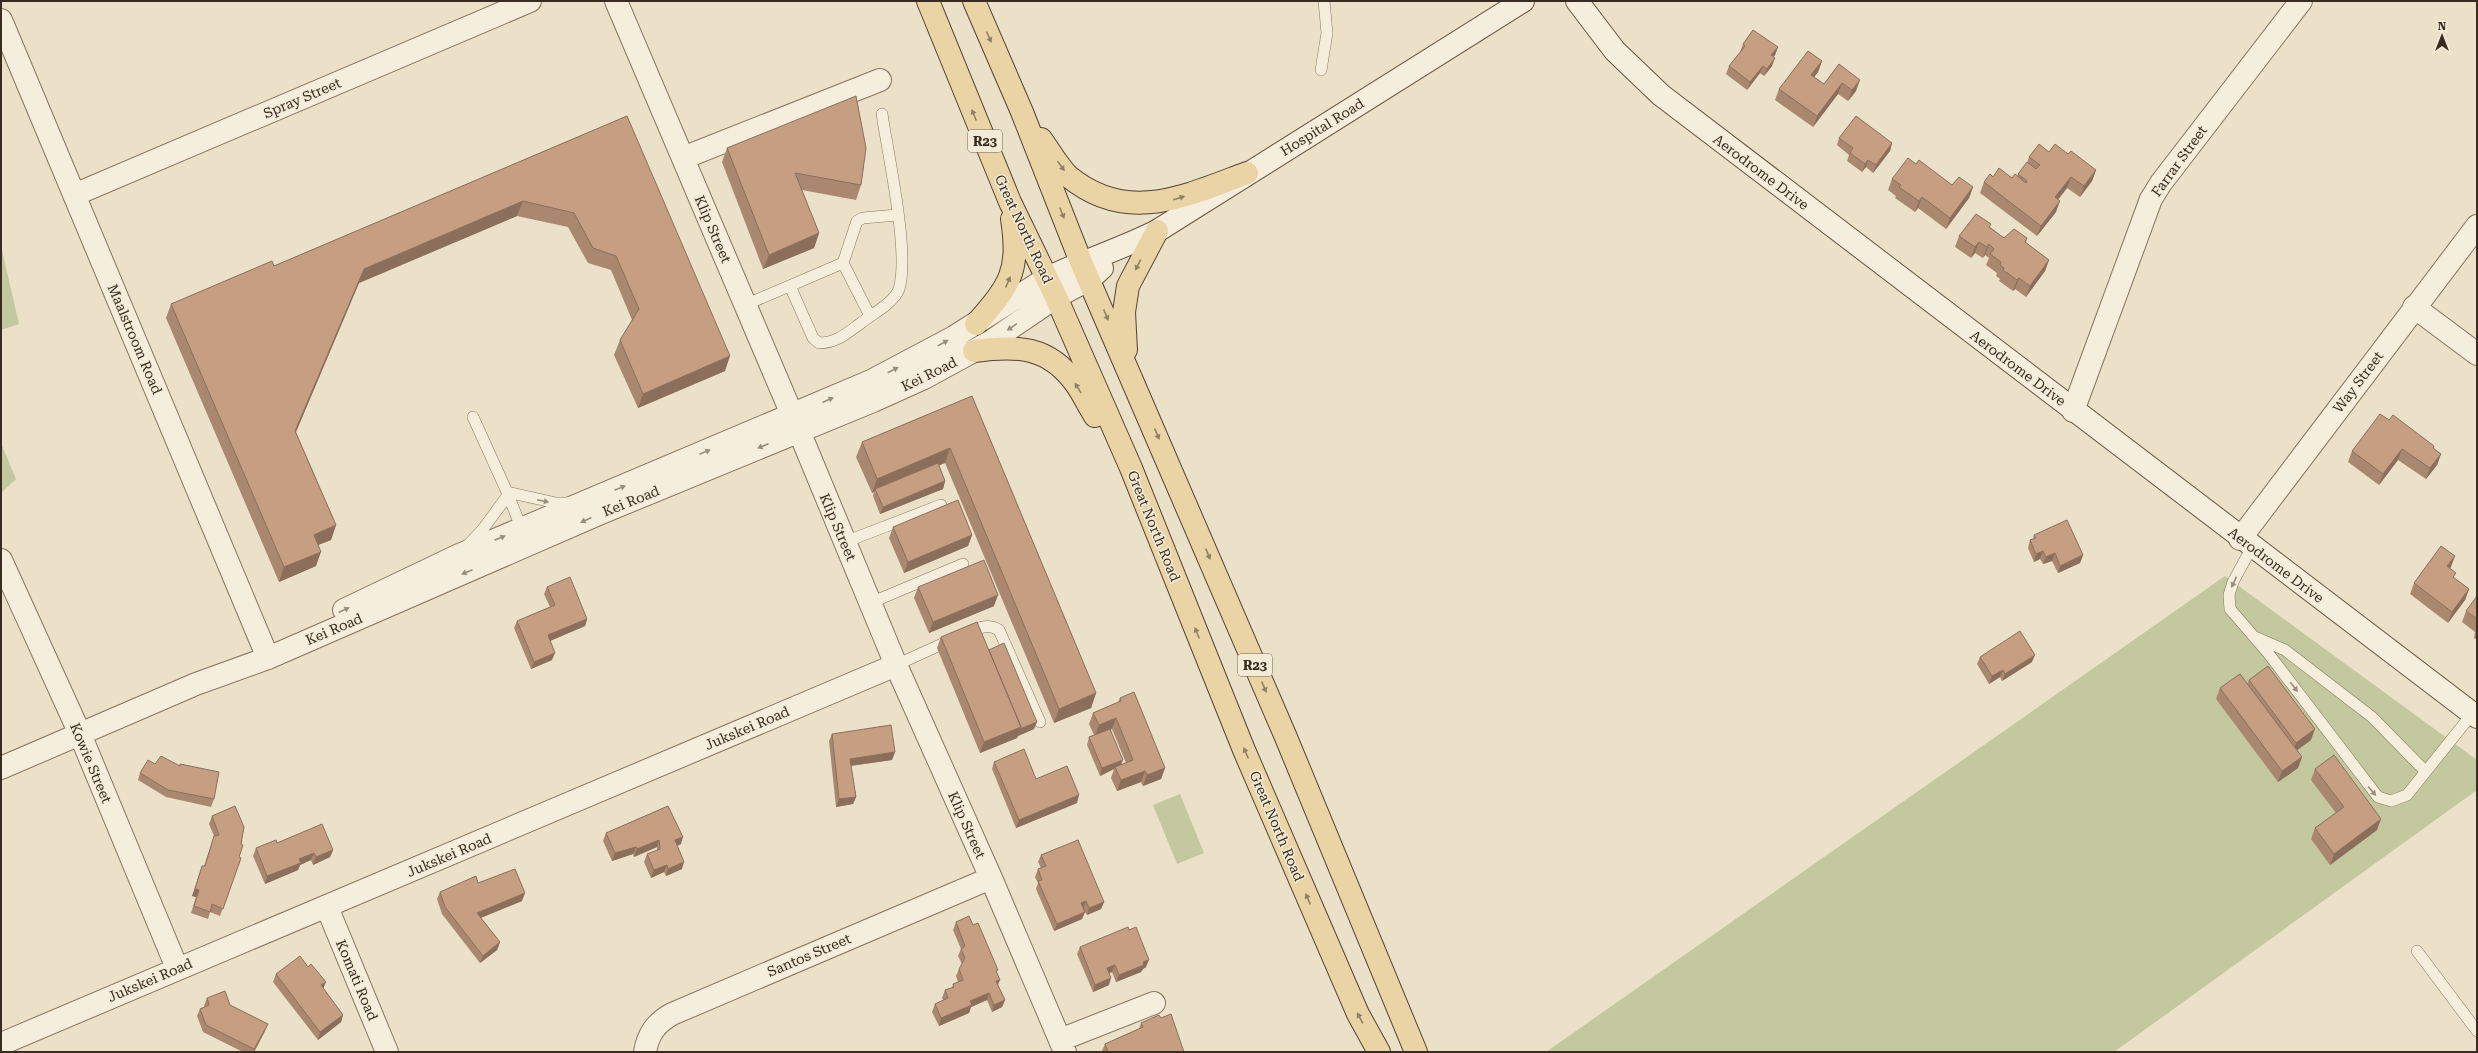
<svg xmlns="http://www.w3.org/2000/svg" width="2478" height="1053" font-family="'Roboto Serif',serif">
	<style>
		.green { fill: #c4c89e }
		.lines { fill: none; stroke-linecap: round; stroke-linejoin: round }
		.lane-casing { stroke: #86745f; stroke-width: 12 }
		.street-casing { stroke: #86745f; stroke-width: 24 }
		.secondary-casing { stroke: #685542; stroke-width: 24 }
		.primary-casing { stroke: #544233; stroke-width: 24 }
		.lane { stroke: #f6eedc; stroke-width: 11 }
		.street { stroke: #f6eedc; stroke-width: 22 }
		.secondary { stroke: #f6eedc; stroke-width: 22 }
		.primary { stroke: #ead4a5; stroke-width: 22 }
		.wall { fill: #aa8870; fill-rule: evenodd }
		.shaded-wall { fill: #8b6f5b }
		.building { fill: #c69e82; stroke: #8b6f5b }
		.oneway { fill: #918063 }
		.oneway2 { fill: #978d7e }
		.labels { text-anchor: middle; stroke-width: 3; stroke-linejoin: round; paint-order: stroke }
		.shield { fill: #f3ebd8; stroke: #706558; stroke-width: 1 }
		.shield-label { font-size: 13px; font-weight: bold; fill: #382c21 }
		.street-label { font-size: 14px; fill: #382c21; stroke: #f3ebd8 }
	</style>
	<rect width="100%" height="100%" fill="#ebe1c9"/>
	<path class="green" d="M1 246 19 324 1 330Z
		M1 443 16 479 1 493Z
		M2225 576 2477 760V790L2114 1052H1546Z
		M1180 794 1204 853 1177 864 1153 805Z"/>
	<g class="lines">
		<defs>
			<path id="lane" d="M1321 70 1327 33 1324 1
				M843 263 870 316
				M790 286 813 338 819 343C837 343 847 333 861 323 872 314 894 303 899 289 910 253 888 155 882 114
				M745 305 843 263 857 221 863 218 897 215
				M473 417 507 492 523 532
				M507 492 556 503H569
				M845 542 941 505
				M467 546 483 529 508 495
				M2252 547 2233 582 2229 595 2230 609 2268 653 2378 797 2391 801 2407 795 2472 714
				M870 603 963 564
				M967 633C979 628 987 623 999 630L1040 722
				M2255 637 2285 650 2372 717 2425 771
				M896 665 951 640
				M2417 951 2477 1031"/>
			<path id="street" d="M616 1 799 431 896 665 991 878 1065 1052
				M1 20 268 658
				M683 158 880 80
				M74 195 530 1
				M2414 307 2477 354
				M2073 411 2151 199 2161 183 2301 1
				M2240 539 2477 226
				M1 560 80 734 177 968
				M344 610 457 556 871 381 954 337 1047 278
				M1 768 196 684 268 658 601 513 873 401 924 378 990 342 1056 297
				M327 907 387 1052
				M1060 1040 1154 1003
				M1 1044 896 665
				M645 1052C648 1034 656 1023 672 1014L991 878"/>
			<path id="secondary" d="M1577 1 1615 51 1661 95 2477 717
				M1047 278C1083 261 1121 249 1157 231L1523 1
				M1056 297 1090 279 1102 268"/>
			<path id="primary" d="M928 1 1010 202 1056 297 1131 468 1244 750 1358 1014 1379 1052
				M974 1 1022 112 1081 262 1285 735 1416 1052
				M1041 139C1049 150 1058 166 1068 176 1127 225 1185 196 1247 173
				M976 324C1010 285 1020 272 1012 219
				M1126 350 1124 312 1128 286 1157 231
				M974 351C1017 345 1049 346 1076 384 1083 394 1088 405 1095 416"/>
		</defs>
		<use href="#lane" class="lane-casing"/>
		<use href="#street" class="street-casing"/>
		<use href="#secondary" class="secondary-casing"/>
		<use href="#primary" class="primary-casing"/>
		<use href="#lane" class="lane"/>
		<use href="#street" class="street"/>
		<use href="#secondary" class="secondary"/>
		<use href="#primary" class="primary"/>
	</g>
	<path class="wall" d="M1743 44 1778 47 1775 55 1773 57 1772 66 1764 76 1760 73 1747 90 1726 74 1729 66 1741 52H1740Z
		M1822 61 1818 72 1814 77 1824 84 1839 64 1856 91 1848 101 1838 94 1813 127 1775 100 1779 89Z
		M627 116 725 371 638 408 614 355 620 340 632 320 611 270 588 263 568 227 517 216 359 283 296 432 336 525 331 540 318 545 316 566 279 582 166 318 171 304 274 266Z
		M1839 138 1892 143 1890 151 1873 173 1866 167 1862 172 1847 161 1849 155 1837 145Z
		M727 148 861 185 856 200 802 190 819 233 814 248 763 269 722 162Z
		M2049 152 2068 154 2096 170 2092 181 2080 197 2067 188 2058 200 2056 212 2037 236 1980 193 1984 182 1993 177 2012 178 2017 176 2018 174 2027 163 2029 157Z
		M1916 164 1952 185 1973 187 1969 198 1946 229 1918 208 1915 212 1895 198 1896 196 1888 190 1892 179Z
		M1990 227 2004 238H2027L2026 243 2049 260 2045 271 2026 297 2015 289 2013 291 1999 281 2000 279 1996 276 1997 273 1986 265 1989 258 1985 255 1983 258 1975 253 1971 258 1955 247 1959 236Z
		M972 396 1096 693 1091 708 1054 723 945 463 939 465 945 481 943 489 880 514 873 496 874 492 872 493 856 457 862 442Z
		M2389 420 2434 449 2441 454 2437 465 2426 479 2398 460 2379 485 2348 462 2352 451Z
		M893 527 972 535 968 546 904 573 889 538Z
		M2034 535 2083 555 2080 563 2058 573 2052 561 2043 564 2040 559 2034 562 2028 548 2030 540 2033 539Z
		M2451 567 2450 568 2454 578 2469 589 2465 600 2448 623 2410 594 2414 583Z
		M547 587 587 619 585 626 550 641 552 660 531 669 514 628 517 621 550 607 544 594Z
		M918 587 994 606 929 633 914 598Z
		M2477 596V640L2474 638 2475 632 2462 622 2466 611Z
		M941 637 989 650 1034 729 1018 736 1017 738 980 753 937 648Z
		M1980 657 2032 662 2002 681 2000 677 1989 684 1977 664Z
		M2249 680 2311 740 2297 750 2302 757 2298 768 2278 782 2216 699 2220 688 2247 684Z
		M1120 698 1165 768 1161 779 1143 786 1141 782 1117 791 1111 778 1114 769 1100 776 1087 745 1089 737 1094 735 1089 724 1093 713 1118 702ZM1112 729 1126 763 1121 765 1110 730Z
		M832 734 895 752 892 760 851 766 856 797 853 804 836 807 829 741Z
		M994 762 1036 779 1077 803 1016 828 992 769Z
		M2315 769 2377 830 2330 865 2311 839 2315 828 2336 813 2311 780Z
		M140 773 214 799 211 807 166 797 138 780Z
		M668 806 681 844 677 845 682 869 666 876 664 872 651 878 644 862 647 854 657 850V847L634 857 633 854 612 861 603 841 606 833Z
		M212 816 241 844 239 857 241 858 220 916 210 912 208 919 191 913 196 897 192 896 202 866H204L214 836 209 824Z
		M277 843 333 850 330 857 313 865 311 860 300 865 298 870 265 884 253 856 256 848Z
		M1041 855 1104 902 1101 909 1087 915 1085 912 1082 919 1054 931 1036 889 1038 883 1035 877 1038 869 1041 868 1038 862Z
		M478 883 522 901 481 918 500 942 497 950 480 963 442 914 437 899 440 892Z
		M956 922 997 973 998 985 1005 1000 1002 1007 992 1012 987 1000 971 1007 969 1013 939 1026 932 1012 935 1004 943 1000 942 998 945 990 952 988 953 984 958 982 956 976 959 969 962 964 958 956 961 949 953 930Z
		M1080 947 1146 967 1143 969 1141 972 1116 982 1112 972 1109 973V985L1093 992 1077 954Z
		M276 974 323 988 343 1015 341 1022 318 1040 273 982Z
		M207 998 230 1005 265 1031 254 1052H243L203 1032 197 1016 200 1009 205 1007 204 1006Z
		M1161 1018 1184 1052H1102V1051L1105 1044 1139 1029 1141 1023Z"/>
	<path class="shaded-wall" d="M1778 47 1775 55 1769 63 1771 55Z
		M1775 58 1772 66 1764 76 1767 69Z
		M1822 61 1818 72 1807 86 1811 75Z
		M1763 66 1760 73 1747 90 1750 82Z
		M1860 80 1856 91 1848 101 1852 90Z
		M1842 83 1838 94 1813 127 1817 116Z
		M1892 143 1890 151 1873 173 1876 165Z
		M1868 160 1866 167 1862 172 1865 164Z
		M2096 170 2092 181 2080 197 2084 186Z
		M2071 177 2067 188 2051 208 2055 197Z
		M1973 187 1969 198 1946 229 1950 218Z
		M1922 197 1918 208 1915 212 1919 201Z
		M523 201 517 216 359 283 290 446 295 431 364 269Z
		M2060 201 2056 212 2037 236 2041 226Z
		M819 233 814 248 763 269 769 255Z
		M1979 242 1975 253 1971 258 1975 247Z
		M1989 244 1985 255 1983 258 1987 247Z
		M2049 260 2045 271 2026 297 2030 286Z
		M2019 278 2015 289 2013 291 2017 280Z
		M730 356 725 371 638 408 643 394Z
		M950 448 945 463 876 491 875 489 874 492 872 493 877 479Z
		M2402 449 2398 460 2379 485 2383 474Z
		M2441 454 2437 465 2426 479 2430 468Z
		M945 481 943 489 880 514 883 507Z
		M336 525 331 540 308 549 314 535Z
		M972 535 968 546 904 573 908 562Z
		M2043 551 2040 559 2034 562 2036 554Z
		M321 552 316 566 279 582 284 567Z
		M2055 553 2052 561 2043 564 2046 557Z
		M2083 555 2080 563 2058 573 2060 566Z
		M2455 556 2451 567 2443 577 2447 566Z
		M2469 589 2465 600 2448 623 2452 612Z
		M998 595 994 606 929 633 933 622Z
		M587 619 585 626 545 643 548 635Z
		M555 653 552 660 531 669 534 662Z
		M2035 655 2032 662 2002 681 2005 674Z
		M2003 670 2000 677 1989 684 1992 676Z
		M1096 693 1091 708 1054 723 1059 709Z
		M1116 718 1112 729 1095 736 1099 725Z
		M1037 722 1034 729 1018 736 1020 729Z
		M1021 727 1017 738 980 753 984 742Z
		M2315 729 2311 740 2292 754 2296 743Z
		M895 752 892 760 848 766 850 759Z
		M2302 757 2298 768 2278 782 2282 771Z
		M1123 760 1120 767H1115L1114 769 1100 776 1102 768Z
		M1165 768 1161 779 1143 786 1147 775Z
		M1145 771 1141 782 1117 791 1121 780Z
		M1079 795 1077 803 1016 828 1019 820Z
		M856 797 853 804 836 807 839 799Z
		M2381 819 2377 830 2330 865 2334 854Z
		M683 837 681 844 673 848 675 840Z
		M659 840 657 847 634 857 637 849Z
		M636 847 633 854 612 861 615 853Z
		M333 850 330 857 313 865 316 857Z
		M314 853 311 860 300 865 298 870 265 884 267 876 299 859Z
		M684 862 682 869 666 876 668 869Z
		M667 865 664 872 651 878 654 870Z
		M195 889 199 890 196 897 192 896Z
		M525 893 522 901 475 920 477 913Z
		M1086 901 1083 909 1081 903Z
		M1104 902 1101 909 1087 915 1089 908Z
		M1085 912 1082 919 1054 931 1057 924Z
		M500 942 497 950 480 963 483 956Z
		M1149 960 1146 967 1143 969 1141 972 1116 982 1119 975 1143 962Z
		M1115 965 1112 972 1104 975 1107 968Z
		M1111 978 1109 985 1093 992 1095 985Z
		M1000 980 997 987 996 981Z
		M326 982 323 989 321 985Z
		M989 993 987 1000 971 1007 969 1013 939 1026 941 1018 970 1001Z
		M1005 1000 1002 1007 992 1012 994 1005Z
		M343 1015 341 1022 318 1040 320 1032Z
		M268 1024 265 1031 254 1052H253Z"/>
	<path class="building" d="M1753 30 1778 47 1771 55 1775 58 1767 69 1763 66 1750 82 1729 66 1745 46 1743 44Z
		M1808 51 1822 61 1811 75 1824 84 1839 64 1860 80 1852 90 1842 83 1817 116 1779 89Z
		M856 96 866 148 861 185 795 173 819 233 769 255 727 148Z
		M627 116 730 356 643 394 620 340 639 309 616 256 593 248 574 213 523 201 364 269 295 431 336 525 314 535 321 552 284 567 171 304 272 261 274 266Z
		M1856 116 1892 143 1876 165 1868 160 1865 164 1850 153 1853 148 1839 138Z
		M2039 144 2049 152 2055 144 2068 154 2071 151 2096 170 2084 186 2071 177 2055 197 2060 201 2041 226 1984 182 1990 174 1993 177 1999 168 2012 178 2015 174 2026 183 2027 181 2018 174 2027 162 2036 169 2040 165 2029 157Z
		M1908 158 1916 164 1919 160 1952 185 1959 177 1973 187 1950 218 1922 197 1919 201 1899 187 1901 185 1892 179Z
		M1976 214 1991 224 1989 227 2004 238 2014 229 2027 238 2025 242 2049 260 2030 286 2019 278 2017 280 2003 270 2004 268 2000 265 2001 262 1990 254 1994 249 1989 244 1987 247 1979 242 1975 247 1959 236Z
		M972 396 1096 693 1059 709 950 448 877 479 862 442Z
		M2380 414 2389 420 2393 415 2434 446 2433 448 2441 454 2430 468 2402 449 2383 474 2352 451Z
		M938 463 945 481 883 507 875 489Z
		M958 500 972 535 908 562 893 527Z
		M2067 520 2083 555 2060 566 2055 553 2046 557 2043 551 2036 554 2030 540 2036 538 2034 535Z
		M2441 546 2455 556 2447 566 2456 573 2453 577 2469 589 2452 612 2414 583Z
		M984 560 998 595 933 622 918 587Z
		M570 577 587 619 548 635 555 653 534 662 517 621 555 605 547 587Z
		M2477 596V619L2466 611Z
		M977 622 1021 727 984 742 941 637Z
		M2020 631 2035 655 2005 674 2003 670 1992 676 1980 657Z
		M1004 643 1037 722 1020 729 1021 727 989 650Z
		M2268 666 2315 729 2296 743 2249 680Z
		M2240 674 2302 757 2282 771 2220 688Z
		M1134 692 1165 768 1147 775 1145 771 1121 780 1115 767 1133 760 1116 718 1099 725 1093 713 1121 701 1120 698Z
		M891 725 895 752 850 759 856 797 839 799 832 734Z
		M1110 729 1123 760 1102 768 1089 737Z
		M1024 749 1036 779 1067 766 1079 795 1019 820 994 762Z
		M2334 755 2381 819 2334 854 2315 828 2344 807 2315 769Z
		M161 756 180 766V764L219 772 214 799 168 790 140 773 148 760 155 764Z
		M235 806 244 827 241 844 243 845 239 857 241 858 223 909 212 904 210 912 194 906 199 890 195 889 202 866H205L214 836 219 835 212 816Z
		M668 806 683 837 675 840 684 862 668 869 667 865 654 870 647 854 660 849 659 840 637 849 636 847 615 853 606 833Z
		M322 824 333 850 316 857 314 853 299 859 301 863 267 876 256 848 276 840 277 843Z
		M1078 840 1104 902 1089 908 1086 901 1081 903 1085 912 1057 924 1038 881 1042 880 1038 869 1046 866 1041 855Z
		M515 869 525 893 477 913 500 942 483 956 445 907 440 892 476 876 478 883Z
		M969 916 973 925 978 923 998 970 996 971 1000 980 996 981 1005 1000 994 1005 989 993 970 1001 972 1005 941 1018 935 1004 948 998 945 990 954 987 953 984 963 980 959 969 965 958 961 949 965 946 956 922Z
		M1128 927 1129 930 1136 927 1149 960 1143 962 1144 965 1119 975 1115 965 1107 968 1111 978 1095 985 1080 947Z
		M300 956 308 967 311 964 326 982 321 985 343 1015 320 1032 276 974Z
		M225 991 230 1005 268 1024 254 1049 206 1025 200 1009 209 1005 207 998Z
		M1171 1014 1184 1052H1108L1105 1044 1143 1027 1141 1023 1159 1015 1161 1018Z"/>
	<defs><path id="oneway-solid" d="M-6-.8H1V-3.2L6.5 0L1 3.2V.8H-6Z"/></defs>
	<g class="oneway">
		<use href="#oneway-solid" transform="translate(989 37) rotate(66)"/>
		<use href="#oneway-solid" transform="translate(974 115) rotate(-112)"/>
		<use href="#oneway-solid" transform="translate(1061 166) rotate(54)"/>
		<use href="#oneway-solid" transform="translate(1179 198) rotate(-18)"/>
		<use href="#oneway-solid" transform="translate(1062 213) rotate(68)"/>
		<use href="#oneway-solid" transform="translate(1138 265) rotate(116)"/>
		<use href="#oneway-solid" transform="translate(1008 282) rotate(-67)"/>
		<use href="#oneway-solid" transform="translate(1106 315) rotate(67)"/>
		<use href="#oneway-solid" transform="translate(1078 388) rotate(-121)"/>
		<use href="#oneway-solid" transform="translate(1157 434) rotate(67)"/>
		<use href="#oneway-solid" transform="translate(1208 554) rotate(67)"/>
		<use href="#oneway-solid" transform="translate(1197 633) rotate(-112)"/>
		<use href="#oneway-solid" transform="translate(1264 687) rotate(67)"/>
		<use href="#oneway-solid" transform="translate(1246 753) rotate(-113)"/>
		<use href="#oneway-solid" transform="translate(1308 899) rotate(-113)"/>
		<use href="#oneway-solid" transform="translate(1360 1018) rotate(-118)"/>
	</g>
	<g class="oneway2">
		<use href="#oneway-solid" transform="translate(1012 327) rotate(145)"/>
		<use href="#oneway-solid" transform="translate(943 343) rotate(-29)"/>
		<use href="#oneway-solid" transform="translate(893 370) rotate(-27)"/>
		<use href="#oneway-solid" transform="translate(828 400) rotate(-24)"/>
		<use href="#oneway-solid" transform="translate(763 446) rotate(157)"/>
		<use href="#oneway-solid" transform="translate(705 452) rotate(-23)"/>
		<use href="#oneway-solid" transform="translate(620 488) rotate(-22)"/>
		<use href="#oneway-solid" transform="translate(543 501) rotate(12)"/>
		<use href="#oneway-solid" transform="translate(586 520) rotate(156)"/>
		<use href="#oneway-solid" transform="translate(500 538) rotate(-23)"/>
		<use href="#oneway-solid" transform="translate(467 572) rotate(157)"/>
		<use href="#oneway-solid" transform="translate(2234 582) rotate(115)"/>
		<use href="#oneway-solid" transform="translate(344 610) rotate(-25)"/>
		<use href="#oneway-solid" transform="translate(2294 687) rotate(53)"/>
		<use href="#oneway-solid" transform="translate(2372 791) rotate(49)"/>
	</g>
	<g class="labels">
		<g class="shield">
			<rect x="968" y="130" width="34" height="22" rx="3"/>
			<rect x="1238" y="654" width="34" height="22" rx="3"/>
		</g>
		<g class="shield-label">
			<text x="985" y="146">R23</text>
			<text x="1255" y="670">R23</text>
		</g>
		<g class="street-label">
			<text transform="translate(302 98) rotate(-23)" y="5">Spray Street</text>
			<text transform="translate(1322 127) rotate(-32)" y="5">Hospital Road</text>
			<text transform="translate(2179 161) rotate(-54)" y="5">Farrar Street</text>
			<text transform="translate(1761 172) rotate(37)" y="5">Aerodrome Drive</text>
			<text transform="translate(713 229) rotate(67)" y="5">Klip Street</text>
			<text transform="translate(1024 229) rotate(65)" y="5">Great North Road</text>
			<text transform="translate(135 339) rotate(67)" y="5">Maalstroom Road</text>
			<text transform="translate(2018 368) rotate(37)" y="5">Aerodrome Drive</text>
			<text transform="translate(929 374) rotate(-26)" y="5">Kei Road</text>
			<text transform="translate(2358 382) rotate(-53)" y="5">Way Street</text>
			<text transform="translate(631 501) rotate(-22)" y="5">Kei Road</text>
			<text transform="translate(1154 526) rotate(68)" y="5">Great North Road</text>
			<text transform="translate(838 527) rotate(67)" y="5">Klip Street</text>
			<text transform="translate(2276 565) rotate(37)" y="5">Aerodrome Drive</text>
			<text transform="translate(334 629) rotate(-23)" y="5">Kei Road</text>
			<text transform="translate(747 728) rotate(-23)" y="5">Jukskei Road</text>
			<text transform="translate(91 763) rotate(67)" y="5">Kowie Street</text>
			<text transform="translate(967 825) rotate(66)" y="5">Klip Street</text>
			<text transform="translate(1277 826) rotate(67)" y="5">Great North Road</text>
			<text transform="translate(449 855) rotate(-23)" y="5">Jukskei Road</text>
			<text transform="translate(809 955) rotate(-23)" y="5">Santos Street</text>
			<text transform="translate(150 980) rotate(-23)" y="5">Jukskei Road</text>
			<text transform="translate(357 980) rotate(67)" y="5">Komati Road</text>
		</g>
	</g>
	<rect width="2478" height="1053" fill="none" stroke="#382c21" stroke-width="4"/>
	<g transform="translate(2442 36)" stroke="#f3ebd8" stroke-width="3" paint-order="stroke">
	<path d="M0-3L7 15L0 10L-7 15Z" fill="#382c21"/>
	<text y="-6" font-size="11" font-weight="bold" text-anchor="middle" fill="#382c21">N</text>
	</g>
</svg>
